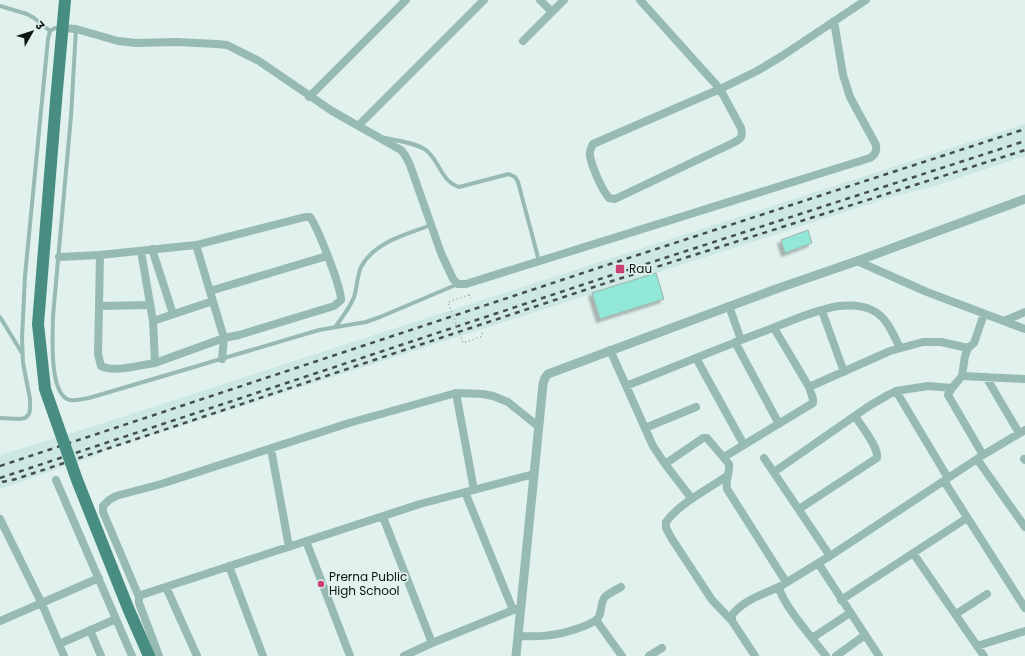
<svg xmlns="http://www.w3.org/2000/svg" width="1025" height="656" font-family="Poppins,'Noto Sans Devanagari',sans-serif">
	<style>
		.built { fill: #cde7e2 }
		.building { fill: #92e8d8; stroke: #a0b1ad; filter: url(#shadow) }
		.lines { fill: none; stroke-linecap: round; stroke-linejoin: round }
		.path { stroke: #99a6a3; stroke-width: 1.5; stroke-dasharray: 1 3; stroke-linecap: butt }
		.service { stroke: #97bab3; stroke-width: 4 }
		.minor { stroke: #97bab3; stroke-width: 8 }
		.tertiary { stroke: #97bab3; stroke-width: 9 }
		.primary { stroke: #478d82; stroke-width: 12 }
		.rail { stroke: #454e4c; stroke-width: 2.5; stroke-dasharray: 5 5; stroke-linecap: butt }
		.path-bridge { stroke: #99a6a3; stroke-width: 1.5; stroke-dasharray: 1 3; stroke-linecap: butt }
		.primary-bridge { stroke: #478d82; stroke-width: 12 }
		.poi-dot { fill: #c93e73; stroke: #e1f2ee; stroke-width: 1.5 }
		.labels { text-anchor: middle; stroke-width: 3.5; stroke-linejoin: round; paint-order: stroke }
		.poi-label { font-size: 12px; fill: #0d1312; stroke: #e1f2ee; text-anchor: start }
	</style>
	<defs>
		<filter id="shadow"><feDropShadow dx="-3.5" dy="3.5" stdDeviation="1" flood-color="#0004"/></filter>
	</defs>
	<rect width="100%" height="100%" fill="#e1f2ee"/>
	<path class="built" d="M1025 124V156L932 187 895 196 107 450 95 456 0 489V455L97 425Z"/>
	<path class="building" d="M808 230 812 243 785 253 781 240Z
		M656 273 664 299 600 319 592 293Z"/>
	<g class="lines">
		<path class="path" d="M469 295 471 299
			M482 333 483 336"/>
		<path class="service" d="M0 6 27 14 34 18 50 31
			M76 29 71 116 53 316C53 333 48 395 70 400 76 401 83 399 89 398L319 330 366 322 380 317 458 284
			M386 138C397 141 418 143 427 151 440 162 441 181 459 187L505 175 509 174 515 177 518 182 539 261
			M0 317 22 353
			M336 326C342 317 350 308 354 297 357 288 357 276 361 267 375 241 406 235 431 225
			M0 418 20 419 25 418 29 414 30 410V399L23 363 22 338 25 276 48 39 50 31 55 28H61"/>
		<path class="minor" d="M540 0 552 12
			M640 0 720 89 741 128C743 137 741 139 733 143L615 199 609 198C602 190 592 167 590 156 589 152 591 148 593 144L720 89 757 71 782 56 866 0
			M62 28 76 29 118 41 136 43 177 42 217 44 227 45 259 61 332 111 401 150 405 155 410 165 441 253 453 279 458 284H466L870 158C875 155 877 151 876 145L850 97 843 75 834 21
			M523 41 564 0
			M309 97 406 0
			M358 126 484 0
			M152 249 173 314
			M141 251 153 321 155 363 224 338 196 245
			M100 255 196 245 305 217H310C318 228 341 287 341 300L334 306 239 335 224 338 222 359
			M59 257 100 255 99 306 149 305
			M857 261 927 292 1025 329
			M210 291 327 256
			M99 306 98 354 101 366C114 373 140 365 155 363
			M729 306 741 340
			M822 311 844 372
			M153 321 213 301
			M1004 321 1025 312
			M735 342 779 424
			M610 350 653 446 665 464 692 499
			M696 358 744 445
			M962 376 1025 379
			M986 377 1019 433
			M626 386C674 367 722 347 770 329 791 321 817 309 839 306 850 305 862 305 872 310 887 317 893 334 900 348
			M809 387 890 351 923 342H941L968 348
			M896 391 948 478
			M456 393 474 490
			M645 428 696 407
			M271 449 289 547
			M983 455 1025 430
			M724 457 813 403V399L809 387 774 328
			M764 458 830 556
			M977 459 1025 527
			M1024 459 1025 460
			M665 464 703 438H707L729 464C730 473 725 480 727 489L786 582
			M774 472 869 406 888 395 896 391 928 386 952 388
			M727 476C708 489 680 503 666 522V528L672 539 712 600 732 621
			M56 480 132 656
			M944 481 1025 608
			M465 492 513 610
			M799 509 877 458C879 447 861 426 855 416
			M383 517 432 643
			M0 519 42 604 64 656
			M306 541 350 656
			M913 553 984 656
			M818 563 879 656
			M229 566 263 656
			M166 587 197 656
			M139 597 103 512V506L109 500 116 496 161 484 349 423 456 393 483 394 493 396 508 402 539 427
			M841 600 967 518
			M956 614 987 594
			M596 620 622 656
			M0 621 99 578
			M90 630 101 656
			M518 636C540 637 557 636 579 628 585 626 591 624 596 620 603 615 599 604 605 597 609 593 616 590 621 587
			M812 638 850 613
			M59 644 116 619
			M977 646 1025 631
			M159 656 139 603V597L141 595 420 504 534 474
			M404 656 432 643 516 609
			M649 656 662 648
			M755 656 732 621V615C742 601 763 594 779 587
			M826 656C814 640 782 604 779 587L830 556 983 455 948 395 952 388 962 376 965 356 968 348 974 343 984 314
			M836 656 865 635"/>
		<path class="tertiary" d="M516 656 543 384 545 378 548 374 776 289 857 261 1025 199"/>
		<path class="primary" d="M56 101 65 0"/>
		<path class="rail" d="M0 466 604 266 1025 129
			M0 478 606 277 1025 141
			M2 482 16 479 609 282 1025 150"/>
		<path class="path-bridge" d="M469 295 448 302 463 343 483 336"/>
		<path class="primary-bridge" d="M56 101 38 324 45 389 77 480 128 608 149 656"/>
	</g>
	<g class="poi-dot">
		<rect x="615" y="264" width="10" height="10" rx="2"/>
		<circle cx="321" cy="584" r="4"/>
	</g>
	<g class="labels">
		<g class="poi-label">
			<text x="629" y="273">Rau</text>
			<text x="329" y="581">Prerna Public<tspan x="329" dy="14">High School</tspan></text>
		</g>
	</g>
	<g transform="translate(32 32) rotate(51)" stroke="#e1f2ee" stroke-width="3" paint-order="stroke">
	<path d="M0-3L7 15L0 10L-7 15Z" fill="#0d1312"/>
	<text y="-6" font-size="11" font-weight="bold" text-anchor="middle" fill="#0d1312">उ</text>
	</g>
</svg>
